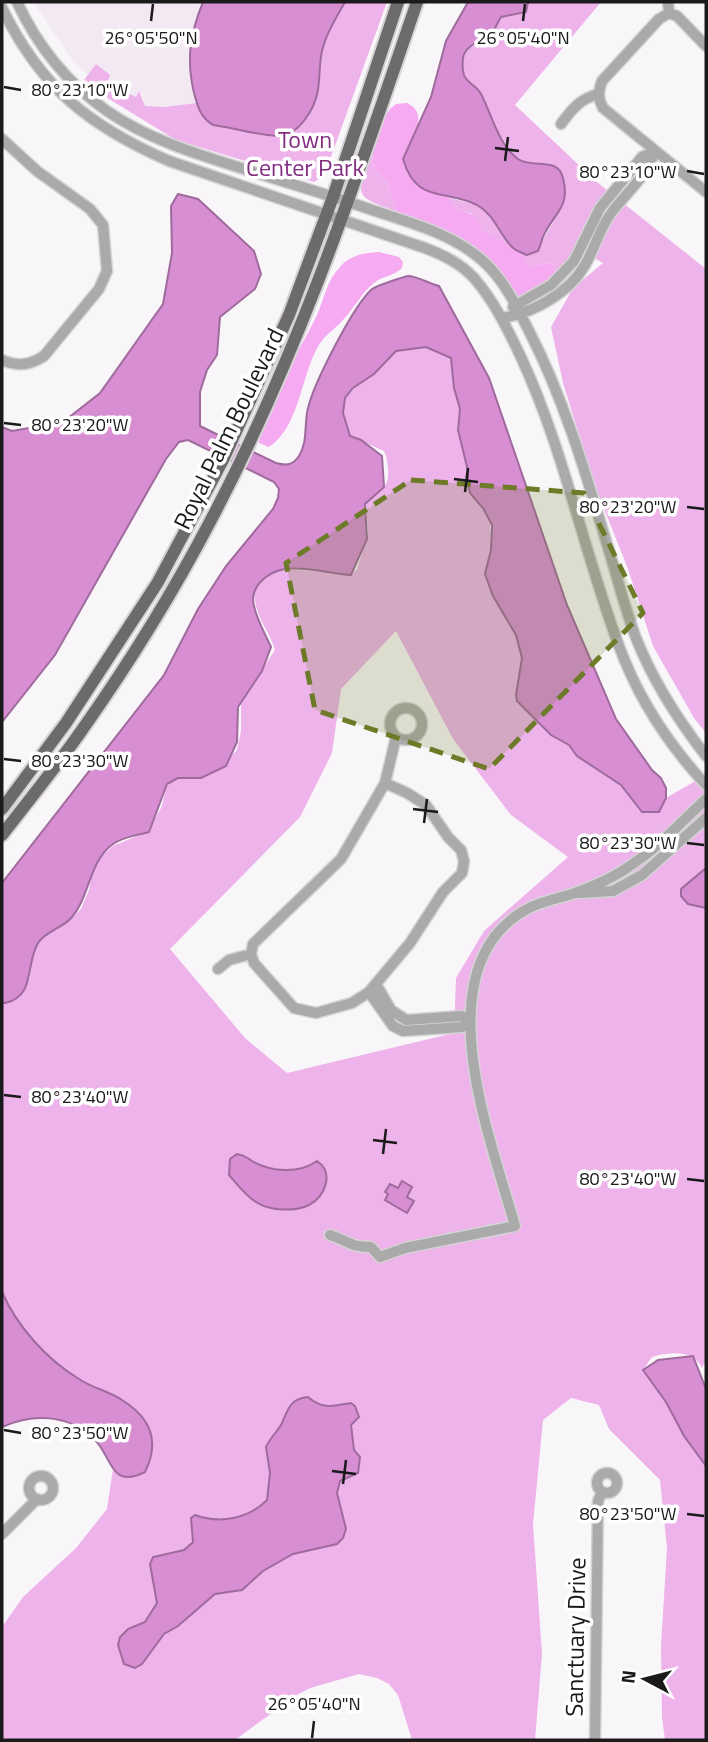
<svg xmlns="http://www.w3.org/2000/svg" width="708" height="1742" font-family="'Titillium Web',sans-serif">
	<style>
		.built { fill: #f3e9f2 }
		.green { fill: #edb3ea; fill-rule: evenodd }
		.forest { fill: #f5aaf1 }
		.water { fill: #d78ed3; stroke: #9f6b9c; stroke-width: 2 }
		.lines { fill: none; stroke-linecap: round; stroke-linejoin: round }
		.minor-casing { stroke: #d5d3d5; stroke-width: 13 }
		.major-casing { stroke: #d5d3d5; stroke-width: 16 }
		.minor { stroke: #abaaab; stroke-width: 10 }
		.major { stroke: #6d6a6c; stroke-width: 12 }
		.marked { fill: #6d7b28; fill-opacity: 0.2; stroke: #6d7b28; stroke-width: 5; stroke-dasharray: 14 9; stroke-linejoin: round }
		.ticks { fill: none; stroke: #1b1a1b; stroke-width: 2.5 }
		.labels { text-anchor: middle; stroke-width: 7; stroke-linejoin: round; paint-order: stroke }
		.park-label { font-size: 24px; fill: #832d82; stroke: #fff }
		.street-label { font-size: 24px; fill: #1b1a1b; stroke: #fff }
		.ticks-label { font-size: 18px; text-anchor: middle; fill: #1b1a1b; stroke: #fff; stroke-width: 7; stroke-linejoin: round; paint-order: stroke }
	</style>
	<rect width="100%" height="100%" fill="#f9f6f9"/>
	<path class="built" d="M33 2H203L194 24 188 60 197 103 164 107 145 106 142 94 139 92 137 98 107 84 97 64 88 75 71 58Z"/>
	<path class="green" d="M345 2H387L324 176 314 182 176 140 109 99 84 80 96 64 110 75 107 84 136 97 139 91 145 106 164 107 197 103C202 122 216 126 233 128 248 131 266 137 281 135 301 133 316 106 319 88 320 75 319 63 322 50 327 33 336 17 345 2Z
		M528 2H601L515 105 598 183 706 269V733L694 718 653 646 628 569 595 486 563 383 551 327 573 288 603 263 580 250 558 278 554 265 548 263 527 267 525 261 527 255 538 251C549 222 573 205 561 171L546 164H536L521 161 512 154 495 127 480 92 466 79 462 70 464 55 475 42 492 34 501 17 525 12Z
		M372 153 374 170 388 184 396 211C350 196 358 194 372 153Z
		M450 198 477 205 496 221 513 248 482 230 471 213C459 210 453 210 450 198Z
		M429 344 449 352 452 361 455 391 461 407 457 428 462 437 469 470V487L479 496 490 522 491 550 486 568 487 579 495 601 514 626 523 650 516 695 551 735 566 742 577 756 621 785 639 810 663 806 666 798 706 775V1360L702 1368C694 1349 669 1352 652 1357L643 1370 666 1402 684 1436 706 1466V1740H665L662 1717 661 1646 667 1548 660 1480 609 1429 599 1405 571 1398 543 1420 533 1524 542 1654 535 1740H412L398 1695 389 1684 377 1678 359 1674 310 1688 295 1696 235 1740H2V1627L23 1597 76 1548 107 1509 113 1469 119 1474 121 1399C107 1392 90 1387 77 1378 45 1356 17 1327 2 1292V1003H5L30 978 31 959 38 944 44 934 73 917 81 909 89 890 93 866 103 855 113 846 142 834 151 826 162 806 166 787 174 778H191L225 762 237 750 241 731V702L275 650C270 632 257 619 255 600 248 556 324 573 345 575H351L357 569 368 534 366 503C379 491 390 488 388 469 387 461 387 457 384 451L350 436 343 413 345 398 391 351ZM396 631 453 739 511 815 568 857 484 931 456 978 454 1033 287 1073 245 1038 170 949 300 817 332 753 341 689Z"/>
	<path class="forest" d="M407 103C431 114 411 141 403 159L425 190 450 198C456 220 472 201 482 230L527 255 525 261 527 267 548 263 554 265 558 278 525 297 515 296 444 231 396 211 388 184 374 170 372 153 382 121 390 109 396 104Z
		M379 252 399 257 403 262 402 268C394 276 382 276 374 283 361 293 354 309 343 320 327 337 323 334 313 357 300 386 297 428 269 447L259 443C262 407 301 350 317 315 324 299 327 280 340 267 350 255 364 253 379 252Z"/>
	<path class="water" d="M203 2H345C336 18 326 34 322 51 319 64 320 77 318 90 315 108 299 136 278 136 257 135 234 128 213 125 200 117 198 107 194 93 186 59 190 34 203 2Z
		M468 2H528L526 12 501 17C497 23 495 31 490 35 481 41 470 43 464 54 462 59 462 69 464 75 467 83 477 86 481 94 492 115 498 144 518 159 532 169 558 156 563 178 570 205 557 211 546 231 542 237 541 245 538 251L527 255C522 253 516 251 512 247 499 234 495 215 477 205 445 189 416 204 403 159L431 97 446 41Z
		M178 194 198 199 254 251 261 274 255 289 220 317 217 355 207 370 200 392V426L276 463C287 466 293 465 299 456 308 442 304 423 308 408 314 383 353 306 372 289 376 286 403 277 408 276 417 276 430 284 439 286L489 378 567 605 616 719 652 770 661 778 666 788V798L659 812H642L621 785 577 756 569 745 551 735 517 701 516 695 522 658 516 635 493 596 485 574 491 550 492 525 483 508 470 493 468 483V471L458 430 460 409 454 388 451 358 426 347 396 351 374 374 353 388 345 398 343 413 350 436 361 440 382 456 384 487 365 504 367 539 351 575C330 574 306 566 285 569 267 572 249 587 254 606 257 620 265 634 271 647L262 671 238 707 237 742 226 766 201 778H178L167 784 149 832C139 835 122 837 113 844 89 861 90 896 72 917 63 928 46 931 38 943 25 965 36 996 5 1003H2V883L164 675 198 609 226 566 273 509 278 498 279 489 274 482 188 440 179 442 166 459 55 655 2 722V427L12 431 63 422 100 393 163 304 172 253 171 206Z
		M706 868V908L688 904 681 896V889Z
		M237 1154C245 1155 246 1157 252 1161 271 1172 299 1174 317 1161 334 1172 326 1196 309 1205 295 1212 269 1211 256 1202 246 1196 237 1184 229 1175L230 1159Z
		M402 1181 412 1187 407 1197 414 1201 407 1213 385 1200 388 1194 385 1192 390 1184 398 1188Z
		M2 1292C17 1326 46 1359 79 1379 92 1388 109 1391 122 1400 151 1418 160 1442 145 1472 109 1490 112 1455 94 1439 68 1414 33 1413 2 1427Z
		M693 1356 706 1389V1466L684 1436 666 1402 643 1370 658 1360Z
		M308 1397C323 1410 333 1406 351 1403L355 1406 359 1417 351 1425 354 1450 360 1457 358 1473 340 1481 337 1493 346 1529 343 1538 337 1544 293 1554 263 1571 242 1590 215 1594 178 1626 164 1634 142 1664 135 1668 124 1664 118 1645 120 1637 128 1629 145 1622 157 1603 150 1564 153 1557 184 1550 193 1542 191 1518 195 1515C220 1524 248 1519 267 1500L270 1473 266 1447C270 1438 278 1431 282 1423 288 1409 291 1398 308 1397Z"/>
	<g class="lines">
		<defs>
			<path id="minor" d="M17 2C37 45 67 83 107 111 146 138 193 153 238 167 284 182 330 195 375 211 412 223 455 235 484 262 504 280 517 307 529 331 567 405 589 485 613 564 620 589 627 614 636 638 653 681 678 720 706 756
				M668 2 669 13
				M2 8C41 88 89 126 169 161L425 248C443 255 460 263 474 278 494 301 507 328 520 355 564 449 583 550 619 646 638 698 669 745 706 785
				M706 46 677 16 669 13 659 19 602 81C598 92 598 98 603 108L706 192
				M561 124C572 109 580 99 598 94
				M2 139 37 171 90 209 103 225 107 271 99 289 44 356C30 365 18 367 2 360
				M513 307 551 285 574 261 600 208 642 157 655 151
				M502 318C533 313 569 293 585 265 595 248 600 227 612 212 627 192 647 176 655 151
				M390 724a16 16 0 1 1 32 0a16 16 0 1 1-32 0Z
				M385 783 407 793 426 805 448 837 461 850 464 861 462 873 443 892 410 943 369 992 352 1003 316 1013 294 1008 254 963 251 954 253 944 341 859 385 783 396 737
				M580 893 613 891 642 875 706 818
				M218 969 229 960 251 954
				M369 992 393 1026 403 1031 462 1027 470 1023 462 1016 406 1020 391 1010 376 984
				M330 1235C348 1241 350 1247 371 1247L380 1257 405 1248 515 1226C491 1139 420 962 531 907 544 901 559 898 572 894 592 887 617 876 634 863 660 846 683 820 706 799
				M597 1483a10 10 0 1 1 20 0a10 10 0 1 1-20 0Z
				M29 1488a12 12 0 1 1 24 0a12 12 0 1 1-24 0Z
				M2 1534 37 1499
				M595 1740 598 1501 602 1492"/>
			<path id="major" d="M2 809 66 723 158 582 223 460 289 315 333 197 398 2
				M2 835C29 800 57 766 82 730 130 662 174 591 212 518 299 353 357 177 417 2"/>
		</defs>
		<use href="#minor" class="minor-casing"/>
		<use href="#major" class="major-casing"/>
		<use href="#minor" class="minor"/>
		<use href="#major" class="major"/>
	</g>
	<path class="marked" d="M411 480 584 493 643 613 489 769 315 710 286 563Z"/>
	<path class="ticks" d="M151 21 153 4M523 21 525 4M4 87 21 90M495 148 519 151M505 161 508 137M687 171 704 174M4 423 21 425M454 479 478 482M465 492 468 468M687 507 704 509M4 759 21 761M413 809 438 812M424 823 427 799M687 843 704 845M4 1095 21 1097M373 1140 397 1143M383 1154 386 1129M687 1179 704 1181M4 1430 21 1433M332 1471 356 1474M343 1484 346 1460M687 1514 704 1516M312 1738 314 1721"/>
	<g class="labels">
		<g class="park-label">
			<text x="305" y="148">Town<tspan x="305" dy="28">Center Park</tspan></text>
		</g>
		<g class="street-label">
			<text transform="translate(229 429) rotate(-64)" y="8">Royal Palm Boulevard</text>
			<text transform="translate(576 1637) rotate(-89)" y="8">Sanctuary Drive</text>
		</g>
	</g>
	<g class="ticks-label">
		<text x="151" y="44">26°05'50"N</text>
		<text x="523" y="44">26°05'40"N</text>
		<text x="80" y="96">80°23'10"W</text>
		<text x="628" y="178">80°23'10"W</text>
		<text x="80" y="431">80°23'20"W</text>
		<text x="628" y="513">80°23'20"W</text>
		<text x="80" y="767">80°23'30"W</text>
		<text x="628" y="849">80°23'30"W</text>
		<text x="80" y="1103">80°23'40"W</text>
		<text x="628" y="1185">80°23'40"W</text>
		<text x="80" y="1439">80°23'50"W</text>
		<text x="628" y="1520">80°23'50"W</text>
		<text x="314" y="1710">26°05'40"N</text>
	</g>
	<rect width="708" height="1742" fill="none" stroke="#1b1a1b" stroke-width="7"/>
	<g transform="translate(645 1679) rotate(277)" stroke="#ffffff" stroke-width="5" paint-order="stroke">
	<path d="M0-5L12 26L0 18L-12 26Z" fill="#1b1a1b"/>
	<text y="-10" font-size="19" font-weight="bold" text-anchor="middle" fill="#1b1a1b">N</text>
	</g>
</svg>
